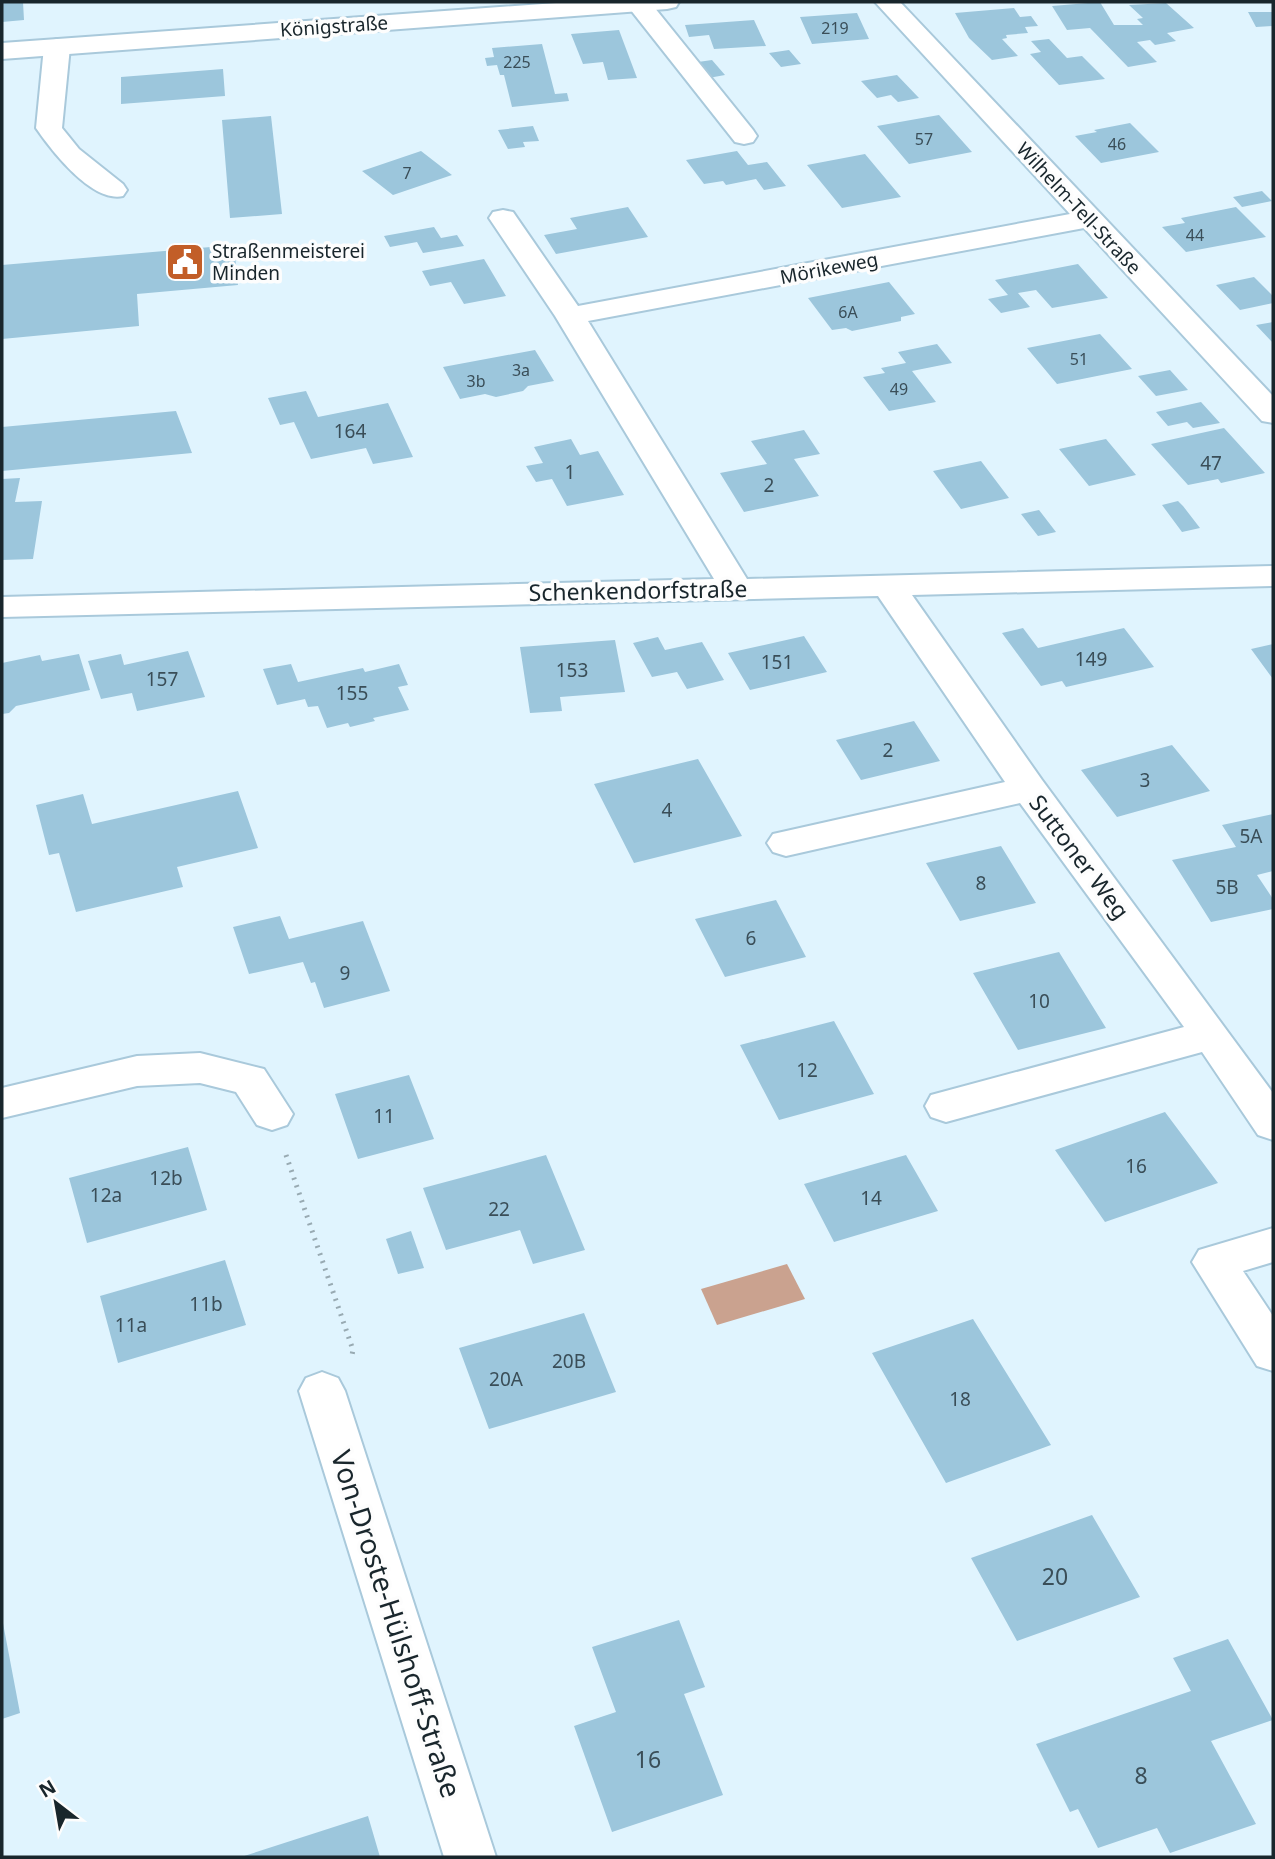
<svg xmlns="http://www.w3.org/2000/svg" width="1275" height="1859" font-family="'Noto Sans',sans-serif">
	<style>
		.water { fill: #caa28f }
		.building { fill: #9cc6dc }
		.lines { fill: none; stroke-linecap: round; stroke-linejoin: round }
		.minor-casing { stroke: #a9c9db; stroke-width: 4 }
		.major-casing { stroke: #a9c9db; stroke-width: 4 }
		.path { stroke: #98aab2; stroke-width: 5; stroke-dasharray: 2 6; stroke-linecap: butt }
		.minor { fill: #fff; fill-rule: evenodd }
		.major { fill: #fff; fill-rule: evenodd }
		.labels { text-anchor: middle; stroke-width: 7; stroke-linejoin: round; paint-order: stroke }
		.far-number-label { font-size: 16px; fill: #3a4e58 }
		.far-street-label { font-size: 19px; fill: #19262c; stroke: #fdfdfd }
		.far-poi-label { font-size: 19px; fill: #19262c; stroke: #fdfdfd; text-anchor: start }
		.number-label { font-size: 19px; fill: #3a4e58 }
		.street-label { font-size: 23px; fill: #19262c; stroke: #fdfdfd }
		.near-number-label { font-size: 23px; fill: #3a4e58 }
		.near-street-label { font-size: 28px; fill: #19262c; stroke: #fdfdfd }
	</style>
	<rect width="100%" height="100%" fill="#e0f4fe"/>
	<path class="water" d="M787 1264 805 1299 717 1325 701 1289Z"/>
	<path class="building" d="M2 2H23L24 20 2 22Z
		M1100 2 1114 25H1143L1137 19 1143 18 1129 5 1166 3 1194 28 1167 33 1176 41 1155 45 1150 40 1137 42 1157 62 1128 67 1090 28 1067 30 1052 6Z
		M1014 8 1020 17 1031 16 1038 26 1025 27 1028 33 1006 35 1007 38 1002 39 1018 56 992 60 969 38 955 13Z
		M1248 12H1273V26L1256 27Z
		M857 13 869 39 812 44 800 17Z
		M754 20 766 46 714 49 709 35 689 37 685 25Z
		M619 30 637 78 608 80 603 62 583 64 571 34Z
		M1049 39 1067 58 1082 56 1105 79 1059 85 1030 54 1041 52 1031 41Z
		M542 44 555 94 567 93 569 101 512 107 504 75H500L497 65 487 66 485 58 494 57 492 48Z
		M789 50 801 64 781 67 769 53Z
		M712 60 725 75 703 79 691 63Z
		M223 69 225 96 121 104V77Z
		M897 75 919 98 898 102 891 95 877 98 861 81Z
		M939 115 972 152 909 164 877 126Z
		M271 116 282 214 230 218 222 120Z
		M1130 123 1159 152 1101 163 1075 136 1097 132 1094 130Z
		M533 126 539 141 523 142 525 147 508 149 498 130Z
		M421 151 452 175 393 195 362 171Z
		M737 151 748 165 767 162 786 186 764 190 756 179 726 185 723 181 704 184 686 160Z
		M865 154 901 197 842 208 807 165Z
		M1262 191 1272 201 1242 207 1233 197Z
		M628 207 648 237 556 254 544 235 577 229 570 218Z
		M1236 207 1266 237 1186 252 1162 227 1185 223 1181 218Z
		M434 227 441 238 457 235 464 246 423 253 417 242 390 247 384 236Z
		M234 245 238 285 137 294 139 326 2 339V265Z
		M484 259 506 296 464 304 451 282 430 286 422 271Z
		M1078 264 1108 298 1052 308 1036 290 1018 293 1030 307 1001 313 988 299 1008 295 995 280Z
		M1254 277 1273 296V303L1240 310 1216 285Z
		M889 282 915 314 901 317V321L852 331 846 328 832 330 808 298Z
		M1273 322V343L1256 325Z
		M1100 334 1132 369 1057 384 1027 348Z
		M937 344 952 363 912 371 936 402 889 411 863 377 885 373 881 368 906 363 898 352Z
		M535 350 554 381 528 386 523 391 496 397 485 394 460 399 443 367Z
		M1170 370 1188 390 1156 396 1138 376Z
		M306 391 318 417 388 403 413 457 373 464 366 448 311 459 294 422 280 425 268 398Z
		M1201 402 1220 423 1193 428 1187 422 1168 426 1156 412Z
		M176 411 192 453 2 471V427Z
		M1224 428 1265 473 1221 483 1218 479 1188 485 1151 444Z
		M804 430 820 454 794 459 819 496 744 512 720 473 767 464 751 441Z
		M571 439 580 455 598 451 624 495 567 506 552 479 536 482 526 466 543 463 534 447Z
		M1106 439 1136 475 1089 486 1059 449Z
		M981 461 1009 498 961 509 933 471Z
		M20 478 15 502 42 501 33 559 2 560V479Z
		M1178 501 1183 506 1200 528 1182 532 1162 505Z
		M1039 510 1056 532 1038 536 1021 514Z
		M1023 628 1038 648 1124 628 1154 667 1066 687 1062 681 1041 686 1002 633Z
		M804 636 827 672 750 690 728 653Z
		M658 637 665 650 702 642 724 680 687 689 677 672 652 677 633 643Z
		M615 640 625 692 560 697 562 711 530 713 520 647Z
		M1273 644V679L1251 649Z
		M188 651 205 697 137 711 132 693 101 699 88 661 121 654 124 665Z
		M79 654 90 690 16 706 9 713 2 714V663L40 655 42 661Z
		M291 664 298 682 363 668 365 672 399 664 408 685 398 687 409 710 373 718 375 721 350 727 348 723 327 728 318 706 308 707 305 699 277 705 263 669Z
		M914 721 940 761 861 780 836 740Z
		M1172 745 1210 791 1117 817 1081 770Z
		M698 759 742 836 634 863 594 784Z
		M238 791 258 848 177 867 183 887 76 912 59 853 49 855 36 805 83 794 92 824Z
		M1273 814V871L1257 875 1273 899V909L1211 922 1172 860 1236 847 1222 825Z
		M1001 846 1036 903 960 921 926 863Z
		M776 900 806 957 725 977 695 919Z
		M280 916 289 939 363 921 390 991 324 1008 315 982 311 983 303 962 249 974 233 927Z
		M1059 952 1106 1028 1018 1050 973 973Z
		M834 1021 874 1094 779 1120 740 1045Z
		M409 1075 434 1139 358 1159 335 1094Z
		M1165 1112 1218 1183 1105 1222 1055 1150Z
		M188 1147 207 1210 87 1243 69 1178Z
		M546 1155 585 1250 533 1264 520 1230 446 1250 423 1188Z
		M906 1155 938 1211 834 1242 804 1184Z
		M411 1231 424 1268 398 1274 386 1239Z
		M225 1260 246 1325 118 1363 100 1296Z
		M584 1313 616 1392 489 1429 459 1348Z
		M973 1319 1051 1445 946 1483 872 1353Z
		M1092 1515 1140 1597 1017 1641 971 1558Z
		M2 1618 20 1713 2 1719Z
		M679 1620 705 1687 684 1694 723 1795 612 1832 574 1726 616 1712 592 1647Z
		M1228 1639 1273 1720 1211 1741 1256 1824 1170 1853 1157 1828 1098 1848 1078 1809 1070 1812 1036 1744 1191 1691 1173 1658Z
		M368 1816 380 1857H241Z"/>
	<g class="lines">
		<defs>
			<path id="minor" d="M628 2H650L753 130 757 136 753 142 744 144 735 142 630 9Z
				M875 2H900L1273 396V423L1262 421 1084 228 588 321 747 579 1273 566V586L912 595 1042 780 1273 1093V1140L1258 1135 1202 1052 946 1122 931 1117 925 1106 931 1095 1184 1027 1020 803 786 856 773 852 767 843 773 834 1005 782 878 596 2 617V597L714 579 555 316 489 218 493 212 503 210 513 212 578 306 1070 214Z
				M57 39 66 42 70 47 62 128 79 149 123 184 127 190 123 196C92 203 52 151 36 128L44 47 48 42Z
				M200 1053 264 1069 293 1114 287 1125 272 1130 257 1125 236 1092 200 1083 137 1086 2 1118V1088L137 1056Z
				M1273 1228V1262L1243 1271 1273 1316V1371L1257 1366 1192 1262 1199 1250Z
				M322 1372 338 1378 345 1391 496 1857H444L299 1391 306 1378Z"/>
			<path id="major" d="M570 2H679L676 7 667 9 2 59V43Z"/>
		</defs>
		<use href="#minor" class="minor-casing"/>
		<use href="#major" class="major-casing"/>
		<path class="path" d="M286 1155 353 1350 352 1355"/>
		<use href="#minor" class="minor"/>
		<use href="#major" class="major"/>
	</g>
	<defs>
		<symbol id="civic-square" viewBox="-11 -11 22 22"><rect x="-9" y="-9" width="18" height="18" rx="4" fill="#c25e28" stroke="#fdfdfd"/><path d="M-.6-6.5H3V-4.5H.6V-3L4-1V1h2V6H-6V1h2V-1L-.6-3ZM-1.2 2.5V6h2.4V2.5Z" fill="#fff"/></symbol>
	</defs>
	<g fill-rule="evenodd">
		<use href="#civic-square" x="163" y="240" width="44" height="44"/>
	</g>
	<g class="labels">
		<g class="far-number-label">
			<text x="835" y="34">219</text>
			<text x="517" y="68">225</text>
			<text x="924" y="145">57</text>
			<text x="1117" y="150">46</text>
			<text x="407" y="179">7</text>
			<text x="1195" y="241">44</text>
			<text x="848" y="318">6A</text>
			<text x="1079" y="365">51</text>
			<text x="521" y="376">3a</text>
			<text x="476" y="387">3b</text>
			<text x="899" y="395">49</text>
		</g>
		<g class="far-street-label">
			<text transform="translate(334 26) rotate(-4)" y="7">Königstraße</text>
			<text transform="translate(1079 208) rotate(47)" y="7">Wilhelm-Tell-Straße</text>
			<text transform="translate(829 268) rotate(-11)" y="7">Mörikeweg</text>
		</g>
		<g class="far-poi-label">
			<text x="212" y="258">Straßenmeisterei<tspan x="212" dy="22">Minden</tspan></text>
		</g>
		<g class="number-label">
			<text x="350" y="438">164</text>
			<text x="1211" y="470">47</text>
			<text x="570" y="479">1</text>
			<text x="769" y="492">2</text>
			<text x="1091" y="666">149</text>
			<text x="777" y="669">151</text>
			<text x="572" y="677">153</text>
			<text x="162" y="686">157</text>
			<text x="352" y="700">155</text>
			<text x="888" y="757">2</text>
			<text x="1145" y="787">3</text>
			<text x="667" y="817">4</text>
			<text x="1251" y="843">5A</text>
			<text x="981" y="890">8</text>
			<text x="1227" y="894">5B</text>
			<text x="751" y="945">6</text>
			<text x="345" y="980">9</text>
			<text x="1039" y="1008">10</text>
			<text x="807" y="1077">12</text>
			<text x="384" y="1123">11</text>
			<text x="1136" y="1173">16</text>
			<text x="166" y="1185">12b</text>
			<text x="106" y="1202">12a</text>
			<text x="871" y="1205">14</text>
			<text x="499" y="1216">22</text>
			<text x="206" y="1311">11b</text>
			<text x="131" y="1332">11a</text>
			<text x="569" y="1368">20B</text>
			<text x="506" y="1386">20A</text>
			<text x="960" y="1406">18</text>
		</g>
		<g class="street-label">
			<text transform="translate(638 591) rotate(-1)" y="8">Schenkendorfstraße</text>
			<text transform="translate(1079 857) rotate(53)" y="8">Suttoner Weg</text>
		</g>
		<g class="near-number-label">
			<text x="1055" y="1585">20</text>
			<text x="648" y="1768">16</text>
			<text x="1141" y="1784">8</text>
		</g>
		<g class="near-street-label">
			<text transform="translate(396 1624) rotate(72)" y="10">Von-Droste-Hülshoff-Straße</text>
		</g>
	</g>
	<rect width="1275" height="1859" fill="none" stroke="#19262c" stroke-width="7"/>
	<g transform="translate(56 1803) rotate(329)" stroke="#fdfdfd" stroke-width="5" paint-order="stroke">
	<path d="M0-5L12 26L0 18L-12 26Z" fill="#19262c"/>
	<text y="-10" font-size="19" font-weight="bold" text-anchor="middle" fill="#19262c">N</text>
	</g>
</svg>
